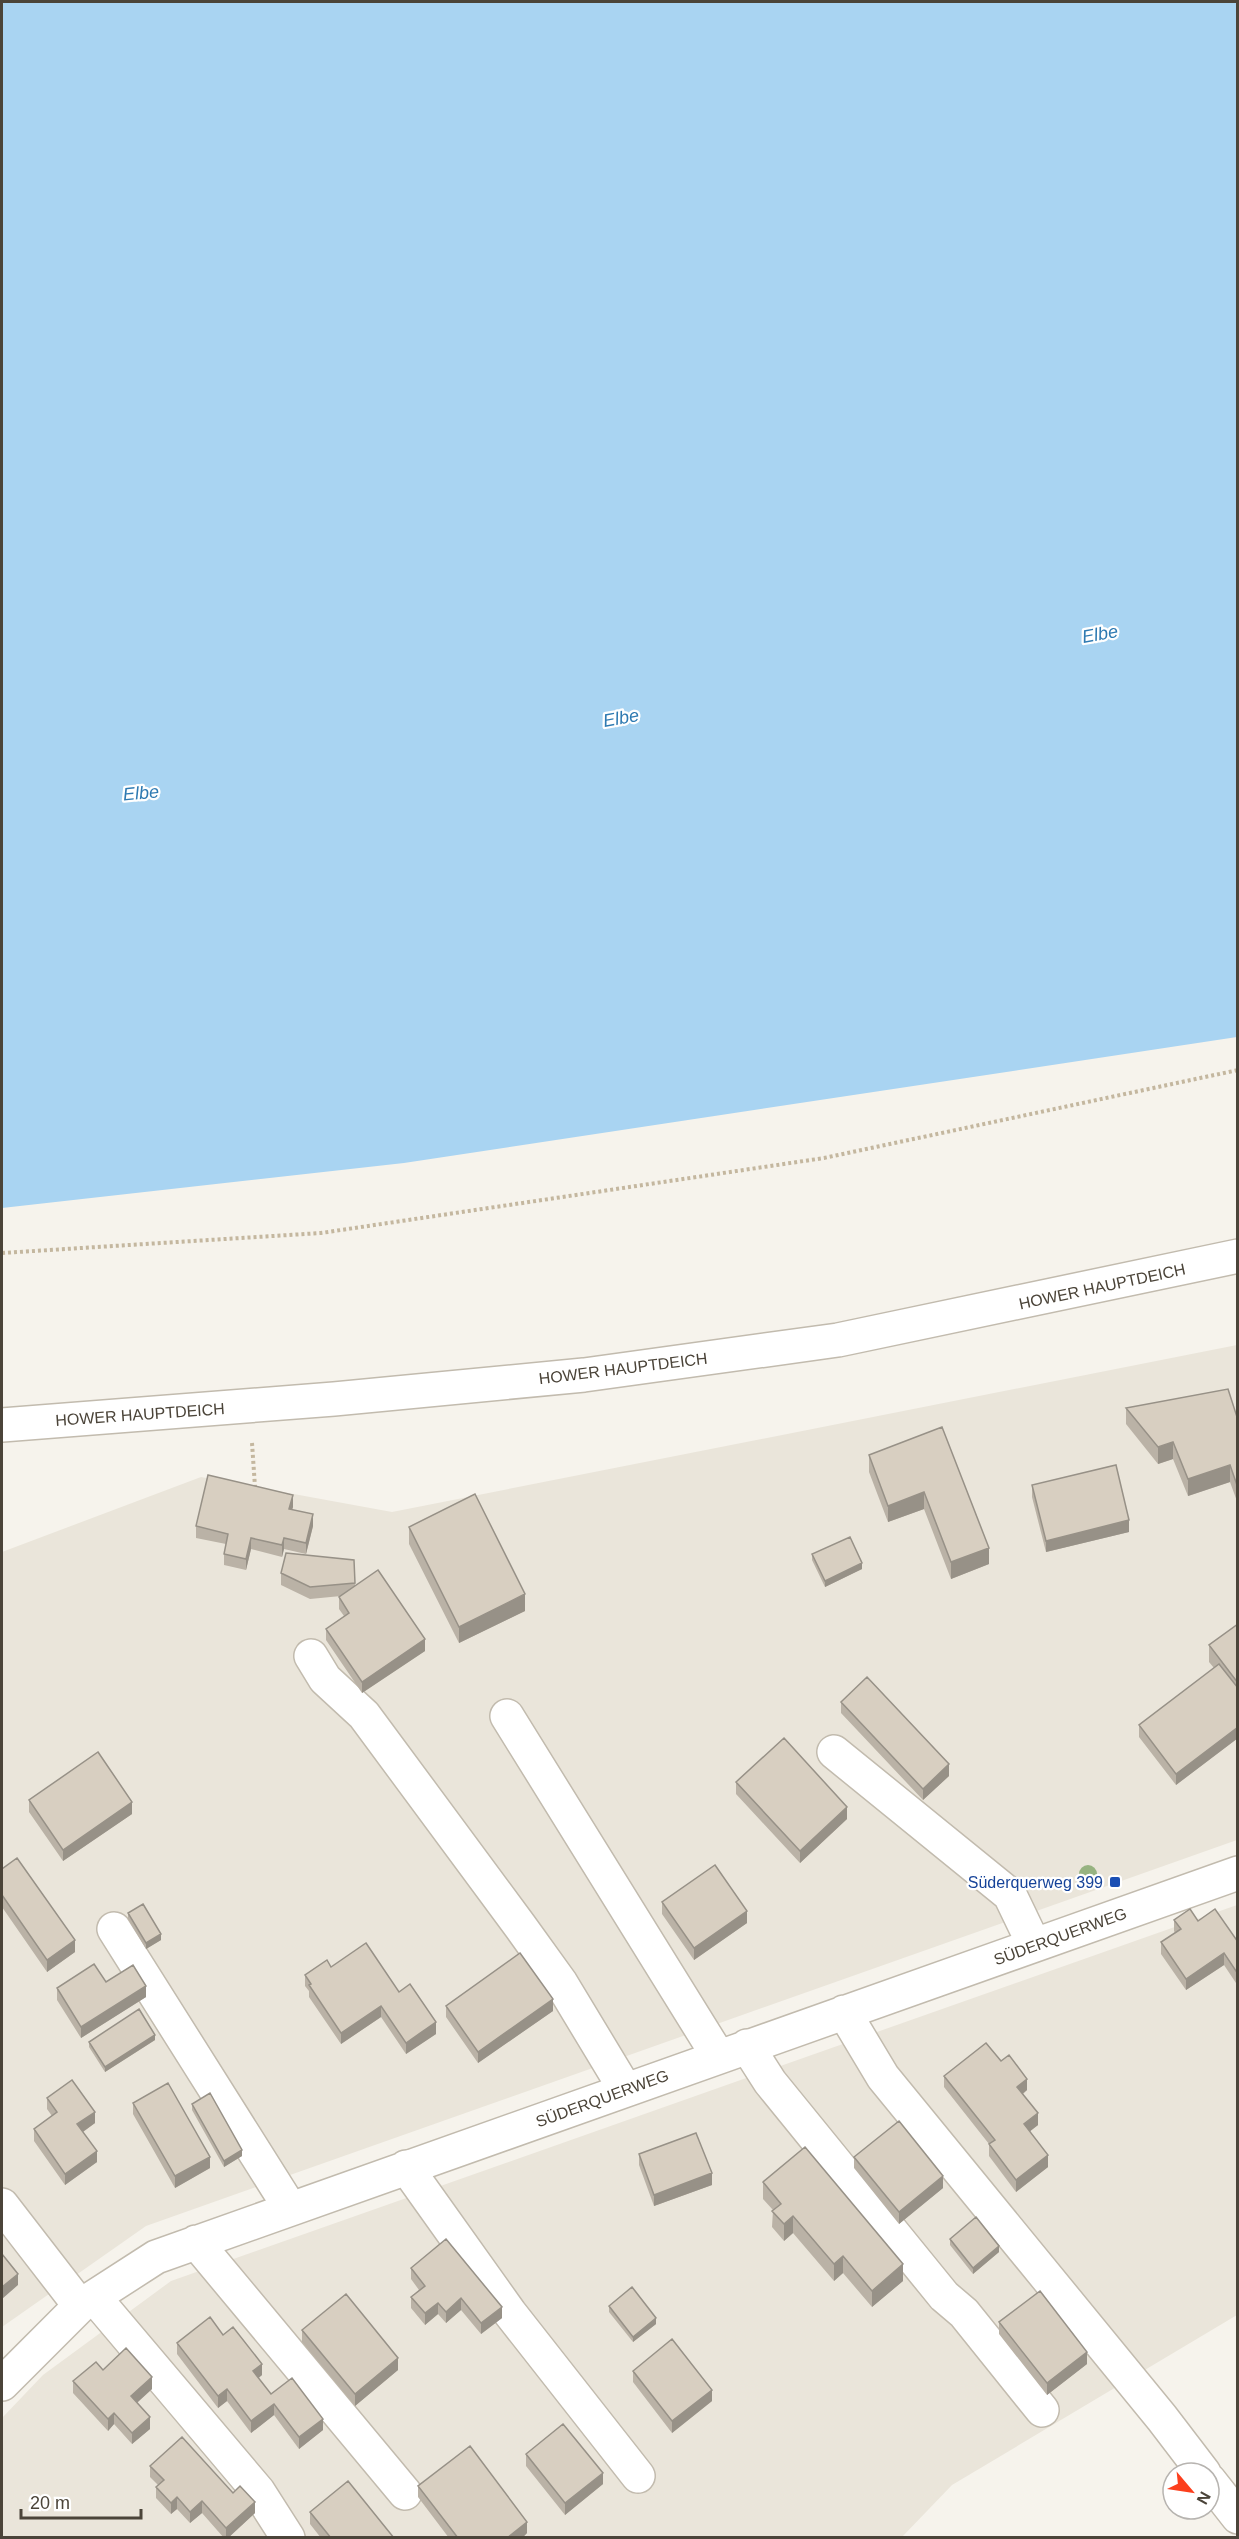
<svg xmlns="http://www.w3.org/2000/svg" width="1239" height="2539" font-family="Arial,sans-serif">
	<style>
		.residential { fill: #eae5da }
		.water { fill: #a9d4f2 }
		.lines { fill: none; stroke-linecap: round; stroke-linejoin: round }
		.minor-casing { stroke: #c2bbae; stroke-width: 36 }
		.path { stroke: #c4b79f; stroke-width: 4; stroke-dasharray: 3 3; stroke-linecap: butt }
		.minor { stroke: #fff; stroke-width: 33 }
		.tree { fill: #97b381 }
		.wall { fill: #bab2a6 }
		.shaded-wall { fill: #979187 }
		.building { fill: #d8cfc1; stroke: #979187; stroke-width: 1.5 }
		.transit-dot { fill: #1a4fb4; stroke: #fff; stroke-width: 2 }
		.labels { text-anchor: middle; stroke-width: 4.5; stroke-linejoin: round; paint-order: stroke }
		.street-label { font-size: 16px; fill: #4b4439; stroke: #fff }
		.transit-label { font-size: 16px; fill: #164399; stroke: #fff; text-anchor: end }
		.water-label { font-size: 18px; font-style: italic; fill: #2e7ab2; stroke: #fff }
	</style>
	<rect width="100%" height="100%" fill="#f6f3ec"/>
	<path class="residential" d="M1237 1345V1840L146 2226 2 2327V1552L201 1477 392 1512Z
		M1237 1905V2315L952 2485 902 2537H2V2418L43 2375 171 2281Z"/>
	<path class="water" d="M2 2H1237V1037L404 1163 2 1208Z"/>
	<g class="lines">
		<defs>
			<path id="minor" d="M2 1425 334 1399 584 1375 838 1340 1238 1256
				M311 1656 325 1679 364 1715 520 1926 561 1983 625 2089
				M507 1716 718 2056
				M834 1752 1010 1895 1034 1945
				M114 1929 290 2208
				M844 2012 883 2077 1162 2418 1204 2473
				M747 2046 770 2082 944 2296 964 2313 1042 2410
				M406 2167 510 2313 638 2476
				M2 2205 80 2306
				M196 2242 405 2493
				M94 2297 258 2491 288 2538
				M2 2384 80 2306 156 2257 1238 1873
				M1209 2480 1238 2517"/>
		</defs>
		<use href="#minor" class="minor-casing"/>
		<path class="path" d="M2 1253 321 1233 824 1158 1238 1070
			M252 1443 255 1487"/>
		<use href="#minor" class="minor"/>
	</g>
	<circle class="tree" cx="1088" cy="1874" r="9"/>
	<path class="wall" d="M1126 1408 1238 1420V1504L1230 1482 1188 1496 1173 1459 1158 1464 1126 1424Z
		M942 1427 989 1564 951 1579 924 1509 888 1522 869 1472V1455Z
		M1032 1485 1129 1532 1046 1552 1032 1497Z
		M293 1507 292 1509 313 1526 306 1554 284 1549 282 1557 251 1549 246 1570 224 1565V1554L226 1544 196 1538V1526Z
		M409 1527 525 1611 459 1643 409 1544Z
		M812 1554 862 1569 825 1587 812 1560Z
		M354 1560 355 1586 425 1651 362 1693 326 1640V1629L344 1616 339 1609V1597L341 1596 310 1599 281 1585V1573Z
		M1238 1624V1738L1176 1785 1139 1737V1725L1214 1668 1209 1662V1645Z
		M841 1702 949 1776 923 1800 841 1713Z
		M736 1782 847 1819 800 1863 736 1794Z
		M29 1800 132 1814 63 1861 29 1812Z
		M2 1869 75 1952 47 1972 2 1907Z
		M662 1902 747 1923 694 1960 662 1914Z
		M128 1913 161 1940 146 1949 128 1919Z
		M1174 1920 1198 1921 1238 1942V1986L1224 1965 1186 1990 1161 1954V1942L1175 1933 1174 1931Z
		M331 1967 399 1992 436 2034 406 2054 381 2017 341 2044 309 1997V1991L305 1986V1975Z
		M106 1982 146 1997 81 2038 57 2000V1988Z
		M446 2006 553 2011 478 2063 446 2017Z
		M155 2040 105 2072 89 2047V2042Z
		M1001 2061 1027 2090 1023 2094 1038 2125 1030 2131 1048 2167 1016 2192 989 2156V2144L944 2087V2076Z
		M47 2098 95 2123 83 2132 97 2162 65 2185 34 2141V2129L52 2116 47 2109Z
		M133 2103 210 2168 175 2188 133 2114Z
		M192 2104 242 2156 224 2167 192 2110Z
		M639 2154 712 2185 654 2206 639 2165Z
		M854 2157 943 2188 899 2224 854 2168Z
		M763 2182 903 2281 872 2307 843 2273 834 2281 793 2233 784 2241 772 2227 773 2210 763 2199Z
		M950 2239 999 2252 973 2274 950 2245Z
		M411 2268 502 2318 481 2334 461 2310 446 2323 438 2314 425 2325 411 2308V2297L419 2290 411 2279Z
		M609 2306 656 2324 633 2342 609 2312Z
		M999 2322 1087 2364 1047 2395 999 2334Z
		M302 2330 398 2370 355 2406 302 2342Z
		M223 2335 262 2375 258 2378 271 2394 323 2430 299 2449 274 2415 251 2433 227 2401 218 2408 177 2354V2343Z
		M103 2370 152 2389 137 2403 150 2429 132 2444 114 2424 108 2431 73 2393V2381Z
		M633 2371 712 2401 672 2433 633 2382Z
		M526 2454 603 2484 565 2515 526 2466Z
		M150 2466 233 2493 255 2513 228 2538H224L202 2513 190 2523 177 2509 171 2514 156 2498V2487L158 2485 150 2477Z
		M418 2486 527 2533 522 2538H449L418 2497Z
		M310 2512 394 2538H321L310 2524Z"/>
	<path class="shaded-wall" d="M1173 1442V1459L1158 1464V1447Z
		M1230 1465V1482L1188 1496V1479Z
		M924 1492V1509L888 1522V1506Z
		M293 1495V1507L289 1520V1509Z
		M313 1514V1526L306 1554V1543Z
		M1129 1520V1532L1046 1552V1541Z
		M251 1538V1549L246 1570V1559Z
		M284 1538V1549L282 1557V1545Z
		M989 1548V1564L951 1579V1562Z
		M862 1563V1569L825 1587V1581Z
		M525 1594V1611L459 1643V1627Z
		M425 1639V1651L362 1693V1682Z
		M1238 1727V1738L1176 1785V1774Z
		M949 1764V1776L923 1800V1789Z
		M132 1802V1814L63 1861V1850Z
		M847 1807V1819L800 1863V1851Z
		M747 1911V1923L694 1960V1948Z
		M161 1934V1940L146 1949V1943Z
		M75 1940V1952L47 1972V1960Z
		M1224 1953V1965L1186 1990V1979Z
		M146 1986V1997L81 2038V2027Z
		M553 1999V2011L478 2063V2052Z
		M381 2006V2017L341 2044V2033Z
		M436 2022V2034L406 2054V2043Z
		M155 2035V2040L105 2072V2067Z
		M1027 2079V2090L1017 2098V2087Z
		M95 2112V2123L77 2136V2124Z
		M1038 2113V2125L1024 2136V2124Z
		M242 2150V2156L224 2167V2161Z
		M97 2151V2162L65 2185V2174Z
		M1048 2155V2167L1016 2192V2180Z
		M210 2157V2168L175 2188V2176Z
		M712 2173V2185L654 2206V2195Z
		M943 2176V2188L899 2224V2212Z
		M793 2216V2233L784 2241V2224Z
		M999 2246V2252L973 2274V2268Z
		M843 2256V2273L834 2281V2264Z
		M903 2264V2281L872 2307V2291Z
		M18 2274V2285L2 2299V2287Z
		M461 2298V2310L446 2323V2312Z
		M438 2303V2314L425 2325V2313Z
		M502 2307V2318L481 2334V2323Z
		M656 2318V2324L633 2342V2337Z
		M1087 2352V2364L1047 2395V2383Z
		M398 2358V2370L355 2406V2394Z
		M262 2364V2375L253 2383V2371Z
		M152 2377V2389L131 2408V2396Z
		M227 2389V2401L218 2408V2396Z
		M712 2390V2401L672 2433V2421Z
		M274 2404V2415L251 2433V2421Z
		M114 2413V2424L108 2431V2419Z
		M150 2417V2429L132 2444V2433Z
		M323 2419V2430L299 2449V2437Z
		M603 2473V2484L565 2515V2503Z
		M177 2497V2509L171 2514V2503Z
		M202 2501V2513L190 2523V2512Z
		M255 2502V2513L228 2538H226V2528Z
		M527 2522V2533L522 2538H507Z"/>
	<path class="building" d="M1228 1389 1238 1420V1488L1230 1465 1188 1479 1173 1442 1158 1447 1126 1408Z
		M942 1427 989 1548 951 1562 924 1492 888 1506 869 1455Z
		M1116 1465 1129 1520 1046 1541 1032 1485Z
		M208 1475 293 1495 289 1509 313 1514 306 1543 284 1538 282 1545 251 1538 246 1559 224 1554 228 1534 196 1526Z
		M475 1494 525 1594 459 1627 409 1527Z
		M850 1537 862 1563 825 1581 812 1554Z
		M286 1553 354 1560 355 1583 310 1587 281 1573Z
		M378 1570 425 1639 362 1682 326 1629 349 1613 339 1597Z
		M1238 1624V1683L1209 1645Z
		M1219 1664 1238 1688V1727L1176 1774 1139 1725Z
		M867 1677 949 1764 923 1789 841 1702Z
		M784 1738 847 1807 800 1851 736 1782Z
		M98 1752 132 1802 63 1850 29 1800Z
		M17 1858 75 1940 47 1960 2 1895V1869Z
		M715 1865 747 1911 694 1948 662 1902Z
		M143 1904 161 1934 146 1943 128 1913Z
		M1190 1909 1198 1921 1215 1909 1238 1942V1974L1224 1953 1186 1979 1161 1942 1181 1929 1174 1920Z
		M366 1943 399 1992 410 1984 436 2022 406 2043 381 2006 341 2033 309 1985 311 1984 305 1975 327 1960 331 1967Z
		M520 1953 553 1999 478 2052 446 2006Z
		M94 1964 106 1982 133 1965 146 1986 81 2027 57 1988Z
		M139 2009 155 2035 105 2067 89 2042Z
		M986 2043 1001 2061 1009 2055 1027 2079 1017 2087 1038 2113 1024 2124 1048 2155 1016 2180 989 2144 995 2140 944 2076Z
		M72 2080 95 2112 77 2124 97 2151 65 2174 34 2129 57 2112 47 2098Z
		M168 2083 210 2157 175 2176 133 2103Z
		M210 2093 242 2150 224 2161 192 2104Z
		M899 2121 943 2176 899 2212 854 2157Z
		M696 2133 712 2173 654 2195 639 2154Z
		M805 2147 903 2264 872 2291 843 2256 834 2264 793 2216 784 2224 772 2211 781 2204 763 2182Z
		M976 2217 999 2246 973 2268 950 2239Z
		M446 2239 502 2307 481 2323 461 2298 446 2312 438 2303 425 2313 411 2297 425 2286 411 2268Z
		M2 2254 18 2274 2 2287Z
		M632 2287 656 2318 633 2337 609 2306Z
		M1040 2291 1087 2352 1047 2383 999 2322Z
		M346 2294 398 2358 355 2394 302 2330Z
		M210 2317 223 2335 233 2327 262 2364 253 2371 271 2394 292 2378 323 2419 299 2437 274 2404 251 2421 227 2389 218 2396 177 2343Z
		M672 2339 712 2390 672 2421 633 2371Z
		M126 2348 152 2377 131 2396 150 2417 132 2433 114 2413 108 2419 73 2381 96 2362 103 2370Z
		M563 2424 603 2473 565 2503 526 2454Z
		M182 2437 233 2493 240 2486 255 2502 226 2528 202 2501 190 2512 177 2497 171 2503 156 2487 164 2480 150 2466Z
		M470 2446 527 2522 507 2538H458L418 2486Z
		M348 2481 394 2538H331L310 2512Z"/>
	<rect class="transit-dot" x="1109" y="1876" width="12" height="12" rx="3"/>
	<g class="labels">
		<g class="street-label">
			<text transform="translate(1102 1286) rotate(-12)" y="6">HOWER HAUPTDEICH</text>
			<text transform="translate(623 1368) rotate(-7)" y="6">HOWER HAUPTDEICH</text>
			<text transform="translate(140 1414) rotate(-4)" y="6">HOWER HAUPTDEICH</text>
			<text transform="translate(1060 1936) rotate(-20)" y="6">SÜDERQUERWEG</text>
			<text transform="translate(602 2098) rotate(-20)" y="6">SÜDERQUERWEG</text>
		</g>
		<g class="transit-label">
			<text x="1103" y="1888">Süderquerweg 399</text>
		</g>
		<g class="water-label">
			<text transform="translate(1100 634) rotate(-10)" y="6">Elbe</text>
			<text transform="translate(621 718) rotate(-10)" y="6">Elbe</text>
			<text transform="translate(141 793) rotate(-5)" y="6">Elbe</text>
		</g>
	</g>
	<rect width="1239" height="2539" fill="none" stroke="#4b4439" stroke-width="6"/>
	<g transform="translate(1191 2491) rotate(119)"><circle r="28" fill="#ffffff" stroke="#b7b4b0" stroke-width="1.5"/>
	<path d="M0-4.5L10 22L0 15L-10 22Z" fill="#fc3f1d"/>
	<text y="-9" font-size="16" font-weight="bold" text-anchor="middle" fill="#4b4439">N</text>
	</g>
	<path d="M21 2509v9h120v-9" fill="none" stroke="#4b4439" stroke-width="3"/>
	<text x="30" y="2509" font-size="18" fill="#4b4439" stroke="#ffffff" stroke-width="4.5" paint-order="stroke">20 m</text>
</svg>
